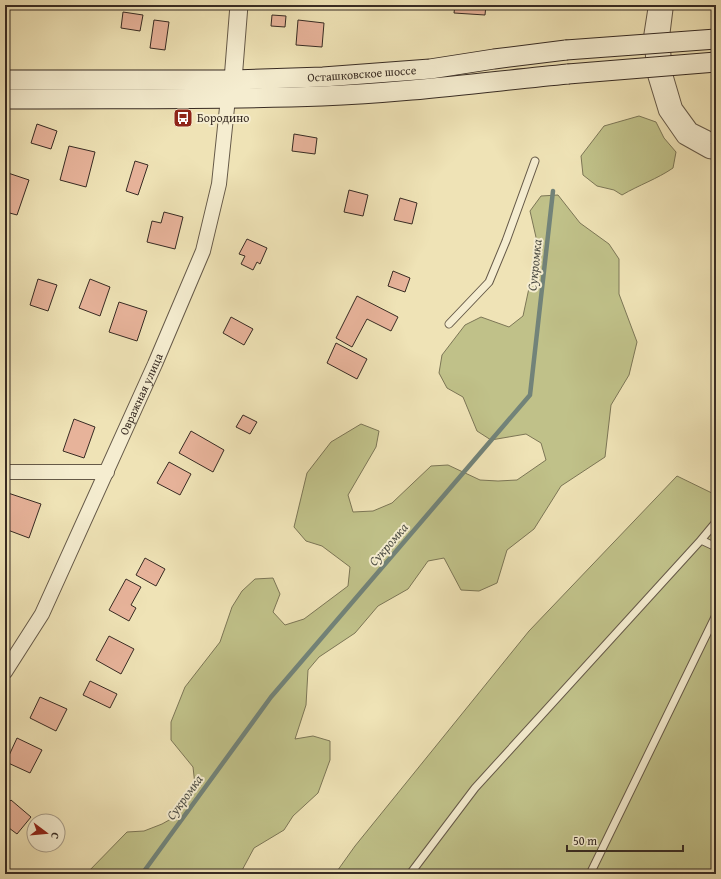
<svg xmlns="http://www.w3.org/2000/svg" width="721" height="879" font-family="'Gentium Book Plus',serif">
	<style>
		.green { fill: #c0c189; stroke: #7c7656 }
		.lines { fill: none; stroke-linecap: round; stroke-linejoin: round }
		.stream { stroke: #728379; stroke-width: 4.5 }
		.building { fill: #e7b39a; stroke: #372b23 }
		.service-casing { stroke: #655948; stroke-width: 9 }
		.minor-casing { stroke: #655948; stroke-width: 16 }
		.tertiary-casing { stroke: #655948; stroke-width: 19 }
		.secondary-casing { stroke: #372b23; stroke-width: 21 }
		.service { stroke: #f5edd0; stroke-width: 7 }
		.minor { stroke: #f5edd0; stroke-width: 14 }
		.tertiary { stroke: #f5edd0; stroke-width: 17 }
		.secondary { stroke: #f5edd0; stroke-width: 19 }
		.secondary-bridge-casing { stroke: #372b23; stroke-width: 21; stroke-linecap: butt }
		.secondary-bridge { stroke: #f5edd0; stroke-width: 19 }
		.labels { text-anchor: middle; stroke-width: 4; stroke-linejoin: round; paint-order: stroke }
		.street-label { font-size: 12px; fill: #372b23; stroke: #f5edd0 }
		.poi-label { font-size: 12px; fill: #372b23; stroke: #f5edd0; text-anchor: start }
		.water-label { font-size: 13px; font-style: italic; fill: #505047; stroke: #f5edd0 }
	</style>
	<rect width="100%" height="100%" fill="#efe3b6"/>
	<filter id="stains"><feTurbulence type="fractalNoise" baseFrequency=".005" numOctaves="4"/><feColorMatrix values="0 0 0 0 .2 0 0 0 0 .09 0 0 0 0 .02 0 0 0 .5 -.17"/></filter>
	<radialGradient id="worn" r=".72"><stop offset=".6" stop-color="#630" stop-opacity="0"/><stop offset="1" stop-color="#630" stop-opacity=".3"/></radialGradient>
	<path class="green" d="M639 116 656 122 664 138 676 152 673 168C657 179 639 185 622 195L614 190 597 186 583 175 581 156 604 126Z
		M558 195 580 223 609 244 619 259V294L637 342 629 375 611 405 605 457 561 486 534 529 507 550 497 583 479 591 461 590 444 558 428 561 408 589 378 606 355 633 319 657 308 670 306 705 295 739 313 736 330 741V760L318 793 293 816 284 830 254 848 240 874H86L127 832 144 831 162 824 178 815 188 801 195 785 193 767 171 740V722L185 687 220 642 232 607 242 591 255 579 273 578 280 594 273 612 285 625 304 619 348 586 350 567 322 546 306 541 294 527 307 473 331 442 361 424 379 431 376 447 348 495 353 512 373 511 392 503 431 466 448 465 480 480 498 481 517 480 546 460 541 443 526 434 491 440 477 431 463 397 447 388 439 373 442 355 465 325 481 317 509 327 523 316 538 246 530 211 541 196Z
		M677 476 716 495V874H335L355 846 529 631Z"/>
	<g class="lines">
		<path class="stream" d="M142 874 271 697 530 395 553 191"/>
	</g>
	<path class="building" d="M455 5H486L485 15 454 13Z
		M5 7 8 8 7 32H5Z
		M123 12 143 15 140 31 121 28Z
		M272 15 286 16 285 27 271 26Z
		M154 20 169 22 165 50 150 48Z
		M298 20 324 23 322 47 296 45Z
		M37 124 57 131 51 149 31 143Z
		M294 134 317 138 315 154 292 151Z
		M69 146 95 152 86 187 60 180Z
		M135 161 148 165 138 195 126 191Z
		M5 172 29 180 17 215 6 212 8 204 5 203Z
		M349 190 368 195 363 216 344 212Z
		M400 198 417 203 412 224 394 220Z
		M164 212 183 217 175 249 147 242 152 221 161 223Z
		M247 239 267 248 260 264 257 262 253 270 241 264 245 256 239 254Z
		M393 271 410 278 405 292 388 286Z
		M38 279 57 285 48 311 30 305Z
		M90 279 110 287 100 316 79 308Z
		M357 296 398 317 391 331 367 319 352 347 336 338Z
		M119 302 147 311 137 341 109 332Z
		M231 317 253 329 244 345 223 333Z
		M336 343 367 359 357 379 327 363Z
		M243 415 257 422 250 434 236 427Z
		M74 419 95 427 84 458 63 451Z
		M191 431 224 450 213 472 179 453Z
		M169 462 191 474 180 495 157 483Z
		M5 492 41 504 29 538 5 529Z
		M145 558 165 569 156 586 136 575Z
		M126 579 141 587 131 605 136 608 129 621 109 610Z
		M109 636 134 649 121 674 96 660Z
		M90 681 117 694 110 708 83 695Z
		M40 697 67 709 56 731 30 718Z
		M17 738 42 750 30 773 6 762Z
		M11 800 31 817 17 834 5 825V806Z"/>
	<g class="lines">
		<defs>
			<path id="service" d="M449 324 489 282 506 241 535 161
				M701 540 716 522
				M410 874 475 788 701 540 716 547
				M590 874 716 615"/>
			<g id="minor">
				<path d="M656 5 651 37 655 75 666 111 684 137 709 151 716 152"/>
				<path d="M666 5 662 37 665 74 675 108 691 130 707 138"/>
				<path d="M5 472H107"/>
				<path id="s1" d="M5 672 42 614 155 364 203 251 219 184 228 98"/>
			</g>
			<path id="tertiary" d="M233 80 239 5"/>
			<g id="secondary">
				<path id="s2" d="M5 80H233L323 77 430 69 494 59 566 50"/>
				<path d="M5 99C111 98 216 100 322 96 404 93 486 82 568 74"/>
			</g>
		</defs>
		<use href="#service" class="service-casing"/>
		<use href="#minor" class="minor-casing"/>
		<use href="#tertiary" class="tertiary-casing"/>
		<use href="#secondary" class="secondary-casing"/>
		<use href="#service" class="service"/>
		<use href="#minor" class="minor"/>
		<use href="#tertiary" class="tertiary"/>
		<use href="#secondary" class="secondary"/>
		<defs>
			<path id="secondary-bridge" d="M566 50 716 39
				M568 74 716 62"/>
		</defs>
		<use href="#secondary-bridge" class="secondary-bridge-casing"/>
		<use href="#secondary-bridge" class="secondary-bridge"/>
	</g>
	<defs>
		<symbol id="bus-square" viewBox="-11 -11 22 22"><rect x="-9" y="-9" width="18" height="18" rx="4" fill="#8f2418" stroke="#f5edd0"/><path d="M-5-6H5V4H4V6H2V4H-2V6H-4V4H-5ZM-3.5-4V0h7V-4ZM-3.5 1.2v1.5H-2V1.2ZM2 1.2v1.5H3.5V1.2Z" fill="#fff"/></symbol>
	</defs>
	<g fill-rule="evenodd">
		<use href="#bus-square" x="172" y="107" width="22" height="22"/>
	</g>
	<g class="labels">
		<g class="street-label">
			<text dy="4" stroke="none"><textPath href="#s2" startOffset="357">Осташковское шоссе</textPath></text>
			<text dy="4" stroke="none"><textPath href="#s1" startOffset="310">Овражная улица</textPath></text>
		</g>
		<g class="poi-label">
			<text x="197" y="122">Бородино</text>
		</g>
		<g class="water-label">
			<text transform="translate(534 265) rotate(-84)" y="5">Сукромка</text>
			<text transform="translate(388 544) rotate(-49)" y="5">Сукромка</text>
			<text transform="translate(184 797) rotate(-54)" y="5">Сукромка</text>
		</g>
	</g>
	<rect width="721" height="879" fill="none" stroke="#efe3b6" stroke-width="20"/>
	<rect x="6" y="6" width="709" height="867" fill="none" stroke="#372b23" stroke-width="2"/>
	<rect x="10" y="10" width="701" height="859" fill="none" stroke="#372b23"/>
	<g transform="translate(46 833) rotate(106)"><circle r="19" fill="#f5edd0" stroke="#a99f8b"/>
	<path d="M0-3L7 15L0 10L-7 15Z" fill="#8f2418"/>
	<text y="-6" font-size="11" font-weight="bold" text-anchor="middle" fill="#372b23">С</text>
	</g>
	<path d="M567 845v6h116v-6" fill="none" stroke="#372b23" stroke-width="2"/>
	<text x="573" y="845" font-size="12" fill="#372b23" stroke="#f5edd0" stroke-width="3" paint-order="stroke">50 m</text>
	<rect width="100%" height="100%" filter="url(#stains)"/>
	<rect width="100%" height="100%" fill="url(#worn)"/>
</svg>
